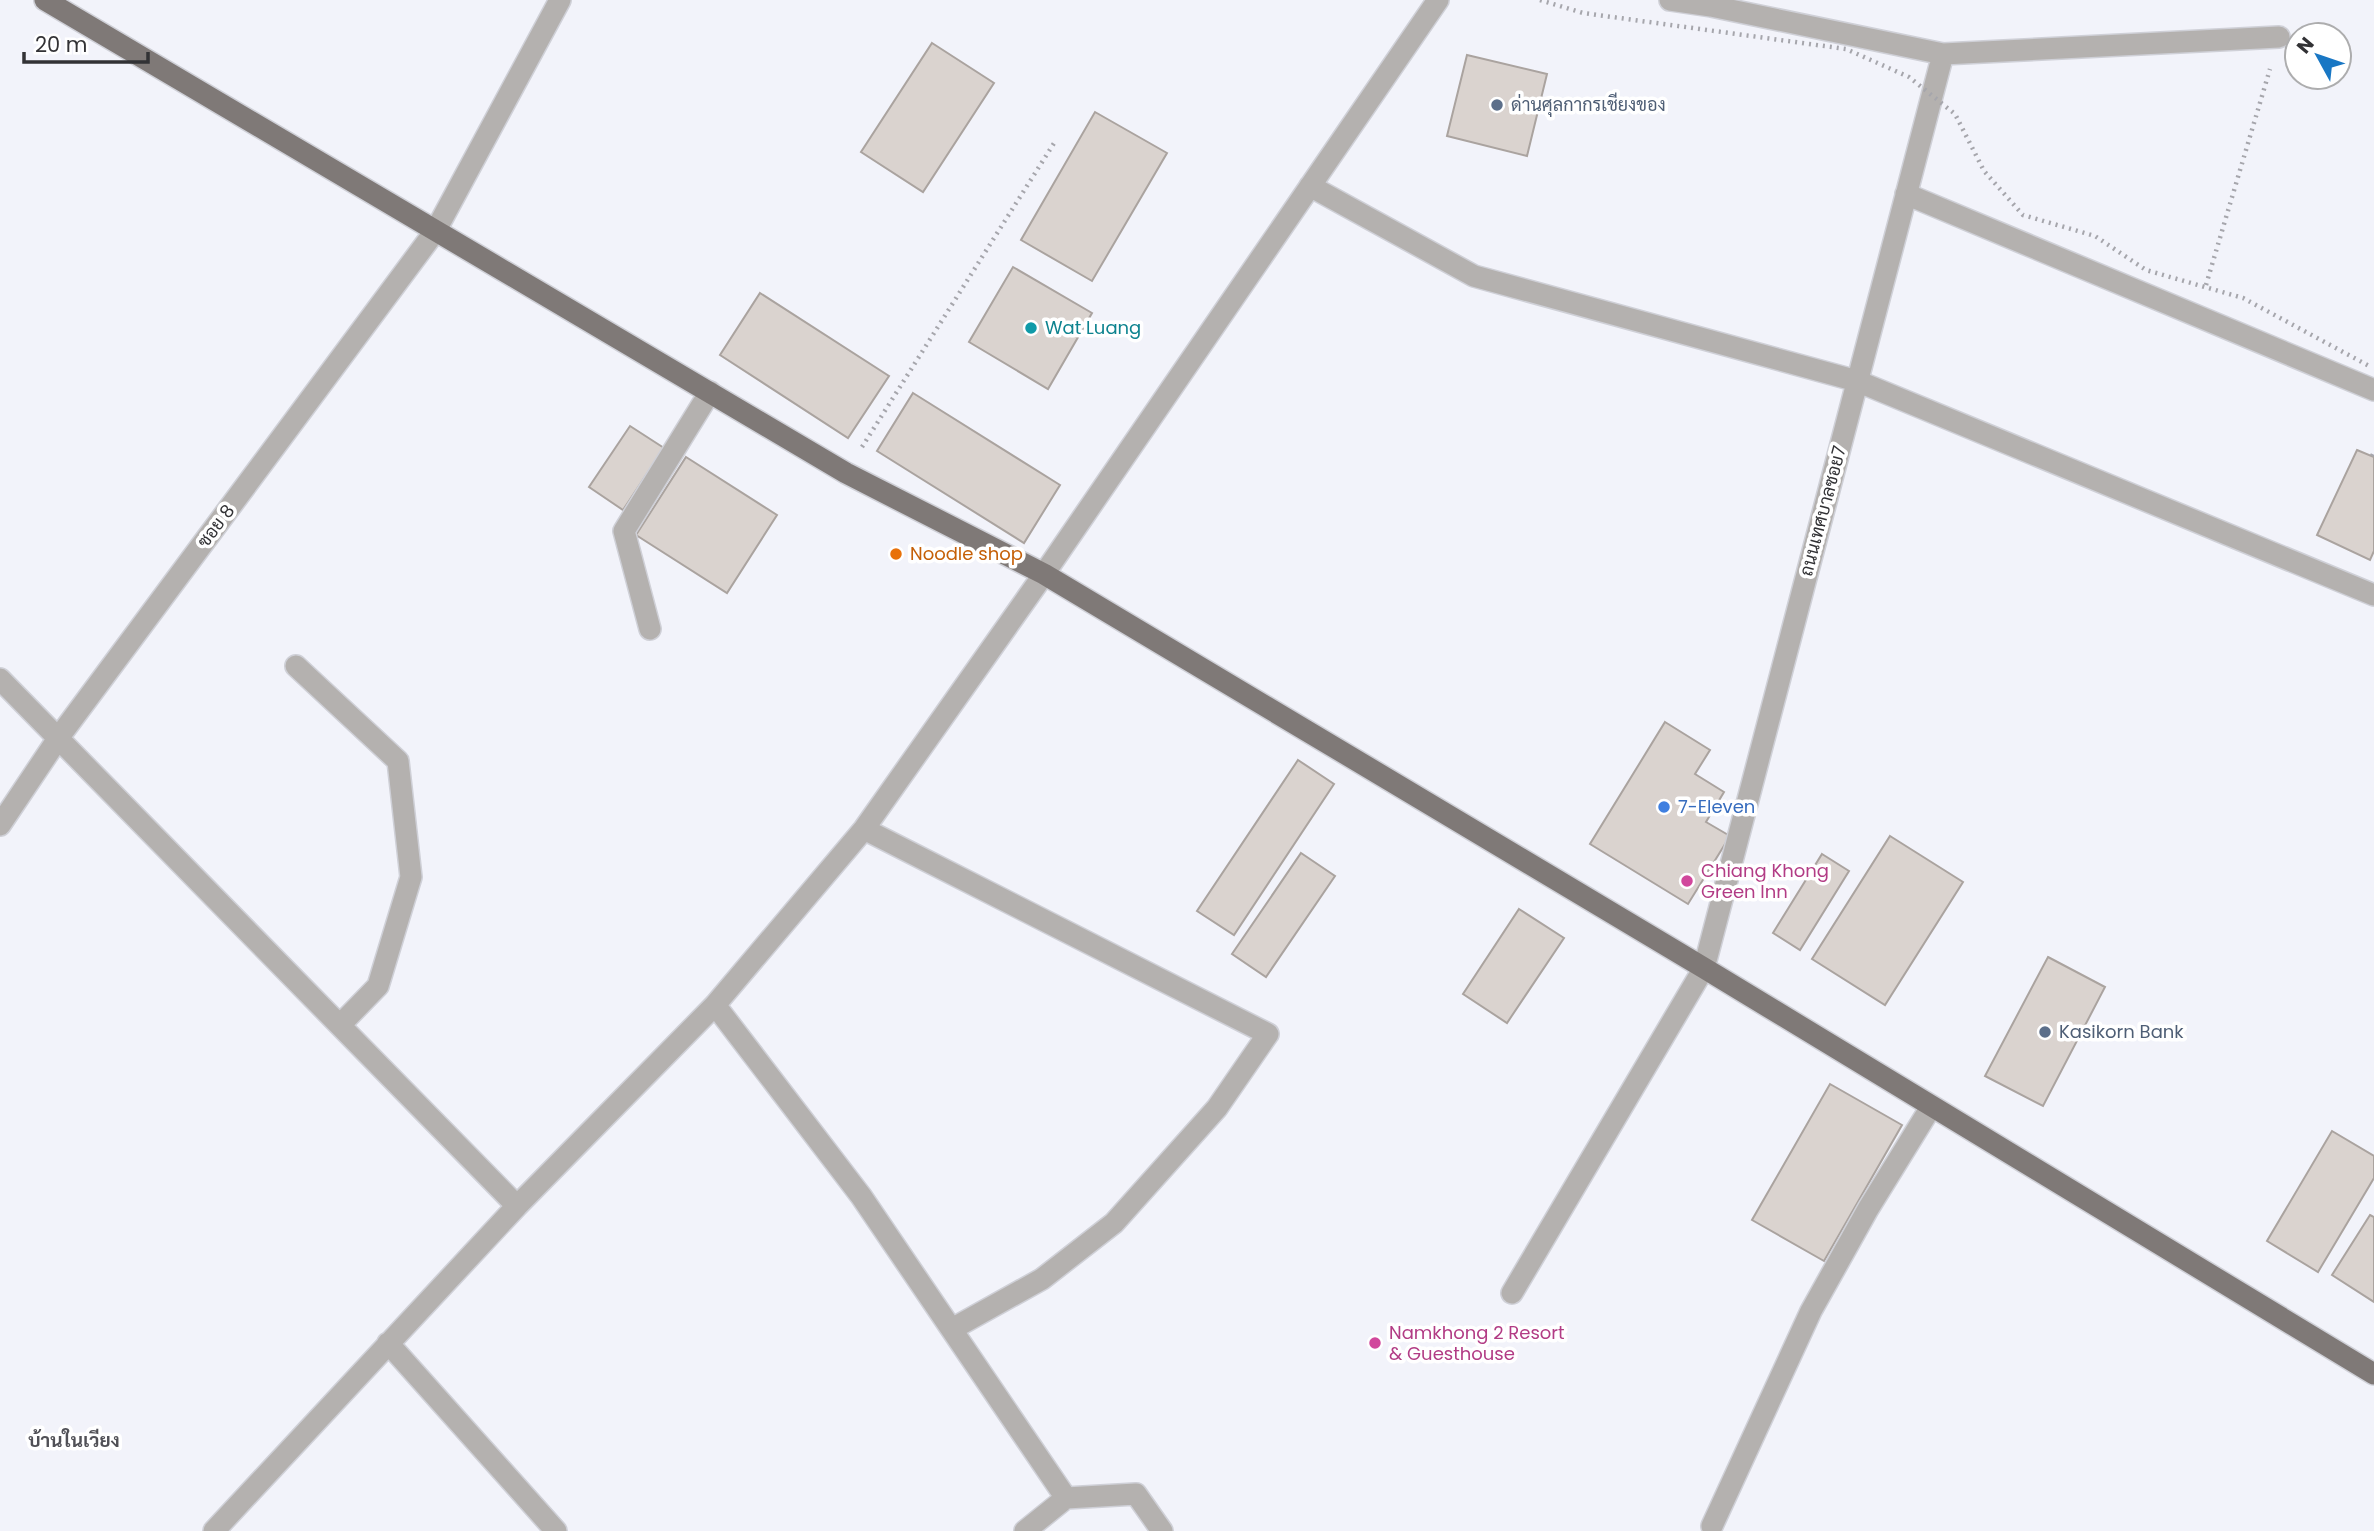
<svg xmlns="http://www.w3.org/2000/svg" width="2374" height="1531" font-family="Poppins,Sarabun,sans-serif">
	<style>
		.building { fill: #dad3cf; stroke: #aaa39f; stroke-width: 2 }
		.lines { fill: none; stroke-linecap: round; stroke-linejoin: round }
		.minor-casing { stroke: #cfd0d7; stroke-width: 24 }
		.major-casing { stroke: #cfd0d7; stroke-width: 24 }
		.path { stroke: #a6a6ac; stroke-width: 4.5; stroke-dasharray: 2 5; stroke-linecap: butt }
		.minor { stroke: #b4b1af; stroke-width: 21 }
		.major { stroke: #7f7977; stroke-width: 21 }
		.path-bridge { stroke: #a6a6ac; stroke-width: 4.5; stroke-dasharray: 2 5; stroke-linecap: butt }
		.service-dot { fill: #5c6f8a; stroke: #fff; stroke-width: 2.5 }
		.culture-dot { fill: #0f9aa8; stroke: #fff; stroke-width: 2.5 }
		.food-dot { fill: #e8710a; stroke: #fff; stroke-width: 2.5 }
		.shop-dot { fill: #3f7fe0; stroke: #fff; stroke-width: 2.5 }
		.hotel-dot { fill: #d1479c; stroke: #fff; stroke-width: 2.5 }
		.labels { text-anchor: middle; stroke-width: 7; stroke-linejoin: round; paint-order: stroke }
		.service-label { font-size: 18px; fill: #4e5e75; stroke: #fff; text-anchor: start }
		.culture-label { font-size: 18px; fill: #0d838f; stroke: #fff; text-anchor: start }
		.street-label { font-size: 18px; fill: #323235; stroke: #fff }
		.food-label { font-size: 18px; fill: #c56008; stroke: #fff; text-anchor: start }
		.shop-label { font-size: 18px; fill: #366cbe; stroke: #fff; text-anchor: start }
		.hotel-label { font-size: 18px; fill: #b23c85; stroke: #fff; text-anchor: start }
		.neighbourhood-label { font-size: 19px; font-weight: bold; fill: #505056; stroke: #fff }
	</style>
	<rect width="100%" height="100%" fill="#f2f3fa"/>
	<path class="building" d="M932 43 994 83 923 192 861 152Z
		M1467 55 1547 74 1527 156 1447 136Z
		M1095 112 1167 153 1092 281 1021 240Z
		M1013 267 1092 313 1048 389 969 342Z
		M760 293 889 376 848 438 720 355Z
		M913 393 1060 485 1024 543 877 451Z
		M630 426 664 448 623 510 589 487Z
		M2357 450 2374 457V551L2370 560 2317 535Z
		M686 457 777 515 727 593 636 535Z
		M1665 722 1710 750 1695 774 1724 792 1706 822 1730 836 1688 904 1590 844Z
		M1298 760 1334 784 1234 935 1197 911Z
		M1890 836 1963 882 1885 1005 1812 959Z
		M1301 853 1335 876 1266 977 1232 954Z
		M1822 854 1849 871 1800 950 1773 933Z
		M1519 909 1564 938 1507 1023 1463 994Z
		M2048 957 2105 987 2043 1106 1985 1076Z
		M1830 1084 1902 1125 1824 1261 1752 1220Z
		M2332 1131 2374 1156V1178L2318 1272 2267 1241Z
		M2370 1215 2374 1217V1302L2332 1275Z"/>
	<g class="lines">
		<defs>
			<path id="minor" d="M1670 0 1711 6 1943 54 2279 37
				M1310 186 1474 276 1857 381 2374 595
				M1906 194 2374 390
				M650 629 624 531 710 392
				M296 666 398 761 411 877 378 986 340 1025
				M0 679 517 1206
				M0 825 59 737 436 230 560 0
				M864 829 1268 1034 1217 1108 1114 1223 1042 1279 952 1329
				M715 1005 861 1196 1066 1498
				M1512 1293 1704 968 1943 54
				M388 1343 556 1531
				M1712 1526 1811 1311 1868 1209 1931 1107
				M214 1531 517 1206 715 1005 864 829 1044 574 1438 0
				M1025 1531 1066 1498 1136 1494 1162 1531"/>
			<path id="major" d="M45 0 846 473 1044 574 1704 968 2374 1374"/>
		</defs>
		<use href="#minor" class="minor-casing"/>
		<use href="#major" class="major-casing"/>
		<path class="path" d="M2206 285 2270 69
			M862 447 1056 140
			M2372 456 2374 452"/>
		<use href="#minor" class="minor"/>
		<use href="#major" class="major"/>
		<path class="path-bridge" d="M1540 0 1583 13 1846 49 1909 77 1955 114 1984 171 2023 215 2095 236 2146 270 2243 298 2371 367"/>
	</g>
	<g class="service-dot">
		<circle cx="1497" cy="105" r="7"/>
		<circle cx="2045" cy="1032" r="7"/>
	</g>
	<circle class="culture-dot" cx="1031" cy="328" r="7"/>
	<circle class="food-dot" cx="896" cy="554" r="7"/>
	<circle class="shop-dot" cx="1664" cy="807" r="7"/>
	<g class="hotel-dot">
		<circle cx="1687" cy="881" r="7"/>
		<circle cx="1375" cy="1343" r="7"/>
	</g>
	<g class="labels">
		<g class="service-label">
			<text x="1511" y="111">ด่านศุลกากรเชียงของ</text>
			<text x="2059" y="1038">Kasikorn Bank</text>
		</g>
		<g class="culture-label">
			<text x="1045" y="334">Wat Luang</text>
		</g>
		<g class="street-label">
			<text transform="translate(1823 511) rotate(-75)" y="6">ถนนเทศบาลซอย7</text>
			<text transform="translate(216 526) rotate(-53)" y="6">ซอย 8</text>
		</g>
		<g class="food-label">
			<text x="910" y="560">Noodle shop</text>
		</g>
		<g class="shop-label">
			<text x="1678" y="813">7-Eleven</text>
		</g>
		<g class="hotel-label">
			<text x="1701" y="877">Chiang Khong<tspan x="1701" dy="21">Green Inn</tspan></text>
			<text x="1389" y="1339">Namkhong 2 Resort<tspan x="1389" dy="21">&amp; Guesthouse</tspan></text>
		</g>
		<g class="neighbourhood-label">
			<text x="74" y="1447">บ้านในเวียง</text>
		</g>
	</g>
	<g transform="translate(2318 56) rotate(310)"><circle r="33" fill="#ffffff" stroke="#adadae" stroke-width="2"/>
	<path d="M0-5L12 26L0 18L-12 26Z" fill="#1977c4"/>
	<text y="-10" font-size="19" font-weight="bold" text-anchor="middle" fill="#323235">N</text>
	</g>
	<path d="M24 52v10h124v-10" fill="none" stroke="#323235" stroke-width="3.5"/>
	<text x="35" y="52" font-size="21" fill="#323235" stroke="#ffffff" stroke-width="5" paint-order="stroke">20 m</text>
</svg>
